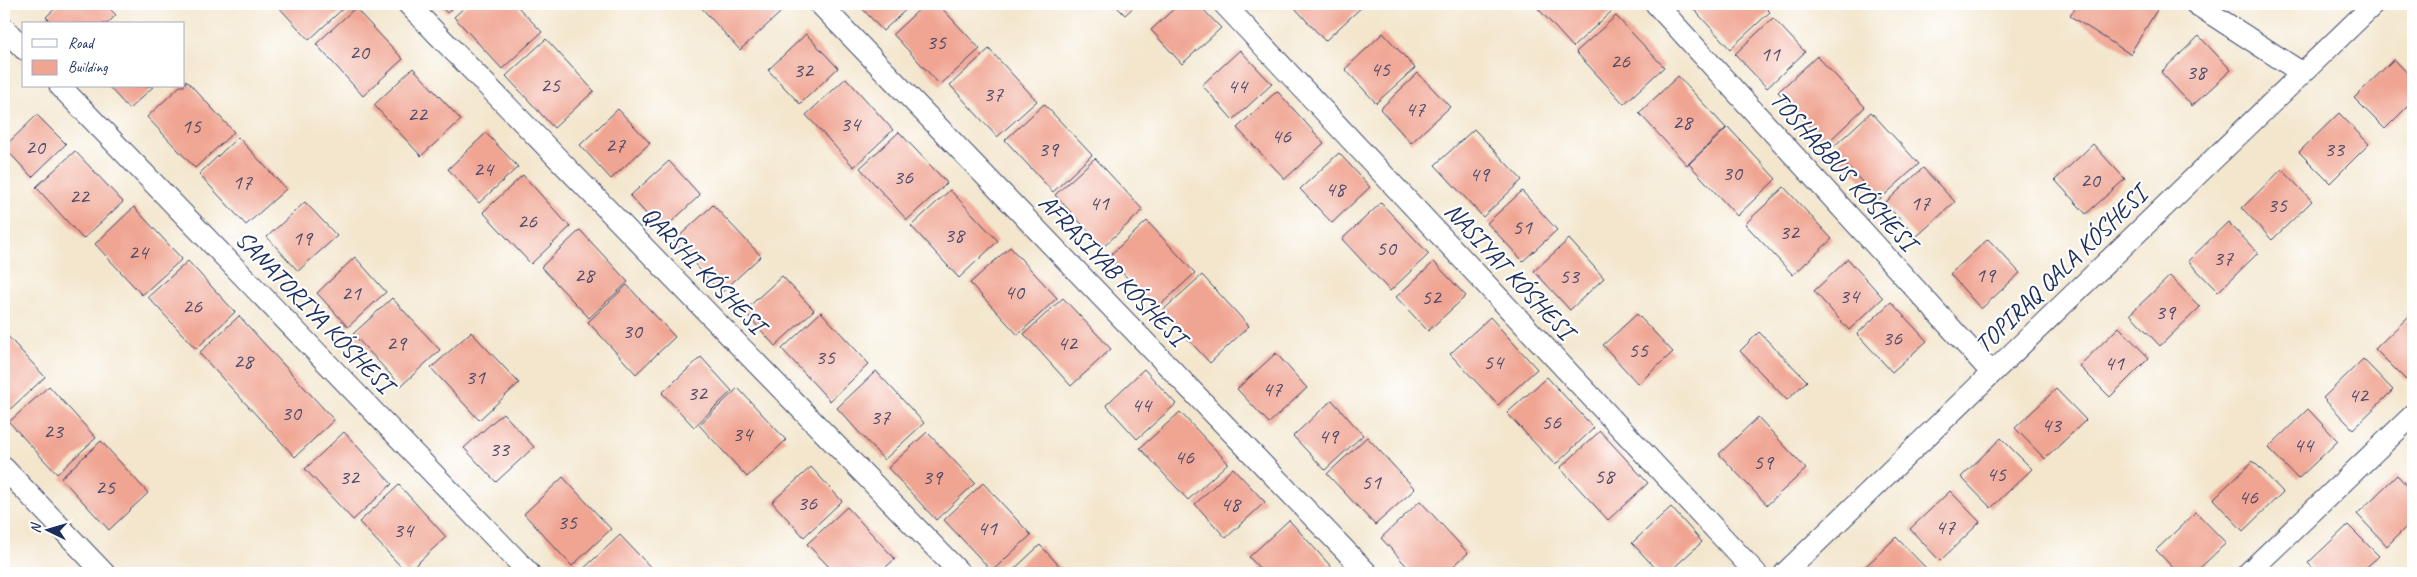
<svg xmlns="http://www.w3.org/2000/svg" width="2417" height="577" font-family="Caveat,sans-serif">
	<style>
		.building { fill: #f0a492 }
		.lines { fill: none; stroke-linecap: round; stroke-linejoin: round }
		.minor-casing { stroke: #3b4a6f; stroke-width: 23 }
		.minor { stroke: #fff; stroke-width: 21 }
		.labels { text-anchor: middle; stroke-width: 4.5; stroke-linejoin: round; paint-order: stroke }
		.number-label { font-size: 22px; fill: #504c6b }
		.street-label { font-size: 25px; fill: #1b2f5e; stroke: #fff }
	</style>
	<rect width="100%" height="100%" fill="#fff"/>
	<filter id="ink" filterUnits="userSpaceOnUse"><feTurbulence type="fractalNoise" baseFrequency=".02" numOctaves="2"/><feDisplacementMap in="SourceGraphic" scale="10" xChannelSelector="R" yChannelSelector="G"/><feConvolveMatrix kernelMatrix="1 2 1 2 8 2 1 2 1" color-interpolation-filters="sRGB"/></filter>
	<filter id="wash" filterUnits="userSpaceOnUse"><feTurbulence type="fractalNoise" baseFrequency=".0096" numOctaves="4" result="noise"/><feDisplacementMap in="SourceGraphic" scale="20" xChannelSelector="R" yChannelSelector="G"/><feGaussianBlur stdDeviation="1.12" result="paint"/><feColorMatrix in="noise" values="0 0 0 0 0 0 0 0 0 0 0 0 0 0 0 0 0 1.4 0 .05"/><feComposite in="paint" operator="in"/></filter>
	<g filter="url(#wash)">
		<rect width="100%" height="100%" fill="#f3e6cd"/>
		<g id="blocks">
			<path class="building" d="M60 4H105L116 15 107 24H53L46 17Z
				M276 4H348L309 40Z
				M438 4H457L447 13Z
				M468 4H515L542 32 502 69 454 17Z
				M698 4H771L780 13 740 50Z
				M858 4H912L883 31Z
				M925 4H938L980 49 940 85 893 34Z
				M1114 4H1137L1125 15Z
				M1179 4H1198L1221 28 1182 64 1151 30Z
				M1297 4H1362L1364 5 1325 41 1294 7Z
				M1534 4H1607L1613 10 1573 47Z
				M1689 4H1762L1770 12 1730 49Z
				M2078 4H2152L2158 8 2130 54 2070 16Z
				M355 8 403 59 363 96 316 44Z
				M1616 16 1664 67 1624 104 1576 52Z
				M1773 18 1805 52 1767 88 1735 54Z
				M1383 33 1415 68 1376 103 1345 69Z
				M806 34 838 68 800 104 768 70Z
				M2199 36 2231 70 2192 106 2161 72Z
				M546 39 594 91 554 128 506 76Z
				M989 49 1037 101 997 137 950 85Z
				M1240 50 1272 84 1233 120 1202 85Z
				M1817 56 1865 107 1826 144 1778 92Z
				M2394 59 2413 79V101L2385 129 2354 98Z
				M413 68 461 120 421 156 374 105Z
				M1418 73 1450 107 1411 143 1380 109Z
				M1678 76 1726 128 1687 165 1639 113Z
				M846 78 893 130 854 167 806 115Z
				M186 80 234 132 195 168 147 117 180 86H184Z
				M108 86H154L129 109Z
				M1277 91 1324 143 1285 179 1237 128Z
				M1044 104 1092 155 1053 192 1005 140Z
				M618 109 650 143 611 179 580 145Z
				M1871 112 1919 164 1879 200 1831 149Z
				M2339 113 2369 144 2330 183 2299 152Z
				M37 115 66 144 32 177 4 147Z
				M1728 127 1776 179 1737 216 1689 164Z
				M1474 129 1522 180 1483 217 1435 165Z
				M899 132 947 183 907 220 860 168Z
				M486 133 518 167 479 203 448 169Z
				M238 137 286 189 246 225 199 174Z
				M2093 144 2125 179 2086 214 2055 180Z
				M75 151 123 202 83 239 36 187Z
				M1339 153 1370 187 1332 223 1300 189Z
				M1095 158 1143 210 1103 247 1055 195Z
				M669 161 700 195 662 231 630 196Z
				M1923 168 1955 202 1916 237 1885 203Z
				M2282 169 2312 201 2272 240 2242 208Z
				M523 175 570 227 531 264 483 212Z
				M1784 187 1832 239 1793 275 1745 224Z
				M950 190 998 241 959 278 911 226Z
				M1522 191 1557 230 1523 261 1487 223Z
				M305 202 337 236 298 271 267 237Z
				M1381 203 1429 254 1390 291 1342 239Z
				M713 205 761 256 721 293 674 241Z
				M134 207 182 259 142 295 95 244Z
				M1147 221 1195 273 1156 309 1108 257Z
				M2228 222 2258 253 2218 292 2188 261Z
				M580 230 628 282 589 318 541 267Z
				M1569 239 1604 278 1570 310 1534 271Z
				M1988 239 2020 273 1981 309 1950 274Z
				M1010 247 1057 298 1018 335 970 283Z
				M355 257 386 292 348 327 317 293Z
				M1848 259 1883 298 1849 330 1814 291Z
				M188 261 235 312 196 349 148 297Z
				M1434 262 1466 296 1428 331 1396 297Z
				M1202 275 1249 326 1210 363 1162 311Z
				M782 276 814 310 775 346 744 311Z
				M2170 276 2200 307 2160 346 2130 314Z
				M627 285 675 337 636 374 588 322Z
				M392 298 440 350 401 386 353 334Z
				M1063 298 1111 349 1071 386 1024 334Z
				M1891 302 1927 341 1892 372 1857 334Z
				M821 312 869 364 830 401 782 349Z
				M2413 312V373L2406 380 2375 349Z
				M1637 314 1673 352 1638 384 1603 345Z
				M239 316 334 420 295 457 199 353Z
				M1490 317 1537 369 1498 405 1450 354Z
				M2119 327 2149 358 2110 397 2079 366Z
				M4 332 45 377 6 413 4 411Z
				M471 332 519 383 479 420 431 368Z
				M1759 332 1807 381 1787 400 1740 351Z
				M1276 353 1307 388 1269 423 1237 389Z
				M701 357 732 391 694 427 662 393Z
				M2363 359 2393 390 2353 429 2323 398Z
				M1144 369 1176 404 1137 439 1106 405Z
				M876 371 924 423 884 460 837 408Z
				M1547 377 1594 428 1555 465 1507 413Z
				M49 386 96 438 57 474 9 422Z
				M738 388 786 440 747 477 699 425Z
				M2056 389 2086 420 2045 459 2015 428Z
				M1332 400 1363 435 1325 470 1293 436Z
				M2308 409 2338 441 2298 479 2268 448Z
				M1180 412 1228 463 1188 500 1140 448Z
				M503 413 534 447 496 482 464 448Z
				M1758 417 1806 469 1767 505 1719 454Z
				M1600 431 1648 483 1608 520 1560 468Z
				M344 432 392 484 353 520 305 469Z
				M927 432 975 483 936 520 888 468Z
				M1367 437 1415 489 1375 525 1327 474Z
				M2001 438 2032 469 1991 508 1961 477Z
				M101 441 148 493 109 530 61 478Z
				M2253 461 2283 492 2243 531 2213 499Z
				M811 467 842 501 804 537 772 502Z
				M1233 468 1265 502 1226 538 1195 504Z
				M2397 475 2413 492V520L2387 546 2357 514Z
				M563 477 611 529 572 566 524 514Z
				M983 483 1031 535 992 571 944 520Z
				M399 485 446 537 407 573 359 522Z
				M1950 491 1980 522 1940 561 1910 529Z
				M1420 501 1468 553 1446 573H1413L1381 538Z
				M847 507 895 559 879 573H835L807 544Z
				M1671 507 1702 542 1668 573H1660L1632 543Z
				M2196 512 2226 543 2195 573H2178L2156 550Z
				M1289 520 1336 572 1335 573H1264L1249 557Z
				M2348 525 2379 556 2360 573H2318L2308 563Z
				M620 535 656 573H583L581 571Z
				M1896 537 1926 568 1921 573H1859Z
				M1040 545 1066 573H1010Z
				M2145 567 2152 573H2139Z"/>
		</g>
	</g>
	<g filter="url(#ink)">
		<use href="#blocks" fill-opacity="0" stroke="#3b4a6f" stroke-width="1"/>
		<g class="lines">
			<defs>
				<path id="minor" d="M408 4 960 573
					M820 4 1367 573
					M1224 4 1756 573
					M1656 4 1992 373
					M2196 4 2302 73
					M4 28 24 49
					M60 86 529 573
					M4 468 104 573
					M1785 573 2374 4
					M2248 573 2413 415"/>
			</defs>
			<use href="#minor" class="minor-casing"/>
			<use href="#minor" class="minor"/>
		</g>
	</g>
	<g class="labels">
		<g class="number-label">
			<text x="936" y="49">35</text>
			<text x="359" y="59">20</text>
			<text x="1770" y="61">11</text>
			<text x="1620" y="68">26</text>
			<text x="1380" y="76">45</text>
			<text x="803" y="77">32</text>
			<text x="2196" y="79">38</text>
			<text x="550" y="92">25</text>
			<text x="1237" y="93">44</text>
			<text x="993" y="101">37</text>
			<text x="1415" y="116">47</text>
			<text x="417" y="121">22</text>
			<text x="1682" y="129">28</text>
			<text x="850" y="131">34</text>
			<text x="191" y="133">15</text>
			<text x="1281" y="143">46</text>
			<text x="615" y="152">27</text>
			<text x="35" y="154">20</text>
			<text x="1048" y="156">39</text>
			<text x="2334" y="156">33</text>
			<text x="483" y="176">24</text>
			<text x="1732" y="180">30</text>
			<text x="1479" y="181">49</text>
			<text x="903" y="184">36</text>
			<text x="2090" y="187">20</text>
			<text x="242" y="189">17</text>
			<text x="1335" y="196">48</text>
			<text x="79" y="203">22</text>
			<text x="1099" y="210">41</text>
			<text x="1920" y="210">17</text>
			<text x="2277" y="212">35</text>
			<text x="527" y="228">26</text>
			<text x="1522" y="234">51</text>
			<text x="1789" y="239">32</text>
			<text x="954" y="242">38</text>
			<text x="302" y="245">19</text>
			<text x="1386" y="255">50</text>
			<text x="138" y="259">24</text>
			<text x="2223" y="265">37</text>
			<text x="584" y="282">28</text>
			<text x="1985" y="282">19</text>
			<text x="1569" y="283">53</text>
			<text x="1014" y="299">40</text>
			<text x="351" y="300">21</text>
			<text x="1849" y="303">34</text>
			<text x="1431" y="304">52</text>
			<text x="192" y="313">26</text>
			<text x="2165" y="319">39</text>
			<text x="632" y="338">30</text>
			<text x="1892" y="345">36</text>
			<text x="396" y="350">29</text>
			<text x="1067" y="350">42</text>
			<text x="1638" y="357">55</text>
			<text x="825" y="364">35</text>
			<text x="243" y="368">28</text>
			<text x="1493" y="369">54</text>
			<text x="2114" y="370">41</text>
			<text x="475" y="384">31</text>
			<text x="1272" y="396">47</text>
			<text x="697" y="400">32</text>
			<text x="2358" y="402">42</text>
			<text x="1141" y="412">44</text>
			<text x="291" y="420">30</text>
			<text x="880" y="424">37</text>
			<text x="1551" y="429">56</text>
			<text x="2051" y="432">43</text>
			<text x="53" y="438">23</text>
			<text x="742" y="441">34</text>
			<text x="1328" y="443">49</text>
			<text x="2303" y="452">44</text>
			<text x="499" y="456">33</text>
			<text x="1184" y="464">46</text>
			<text x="1763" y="469">59</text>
			<text x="1996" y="481">45</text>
			<text x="1604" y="483">58</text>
			<text x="349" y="484">32</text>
			<text x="932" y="484">39</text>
			<text x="1371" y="489">51</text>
			<text x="105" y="494">25</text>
			<text x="2248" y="504">46</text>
			<text x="807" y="510">36</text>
			<text x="1230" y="511">48</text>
			<text x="567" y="529">35</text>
			<text x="1945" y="534">47</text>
			<text x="987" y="535">41</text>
			<text x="403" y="537">34</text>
		</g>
		<g class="street-label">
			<text transform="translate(1844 170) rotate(48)" y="9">TOSHABBUS KÓSHESI</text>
			<text transform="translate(704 269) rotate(46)" y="9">QARSHI KÓSHESI</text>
			<text transform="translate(1113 269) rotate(46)" y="9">AFRASIYAB KÓSHESI</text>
			<text transform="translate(2060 269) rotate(-44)" y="9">TOPIRAQ QALA KÓSHESI</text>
			<text transform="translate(1510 270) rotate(47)" y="9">NASIYAT KÓSHESI</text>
			<text transform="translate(315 311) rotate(46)" y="9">SANATORIYA KÓSHESI</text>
		</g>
	</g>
	<rect width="2417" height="577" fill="none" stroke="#fff" stroke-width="20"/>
	<rect x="22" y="22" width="162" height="65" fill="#ffffff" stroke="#a4acbf"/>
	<rect x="32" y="39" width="25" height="8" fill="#ffffff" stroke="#a4acbf"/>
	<text x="68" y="48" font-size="15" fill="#1b2f5e">Road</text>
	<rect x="32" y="60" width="25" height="15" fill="#f0a492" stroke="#a4acbf"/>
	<text x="68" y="72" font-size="15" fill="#1b2f5e">Building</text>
	<g transform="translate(48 530) rotate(275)" stroke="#ffffff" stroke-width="4" paint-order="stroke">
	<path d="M0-4L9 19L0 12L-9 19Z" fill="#1b2f5e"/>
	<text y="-8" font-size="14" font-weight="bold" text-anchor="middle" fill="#1b2f5e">N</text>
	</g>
</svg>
